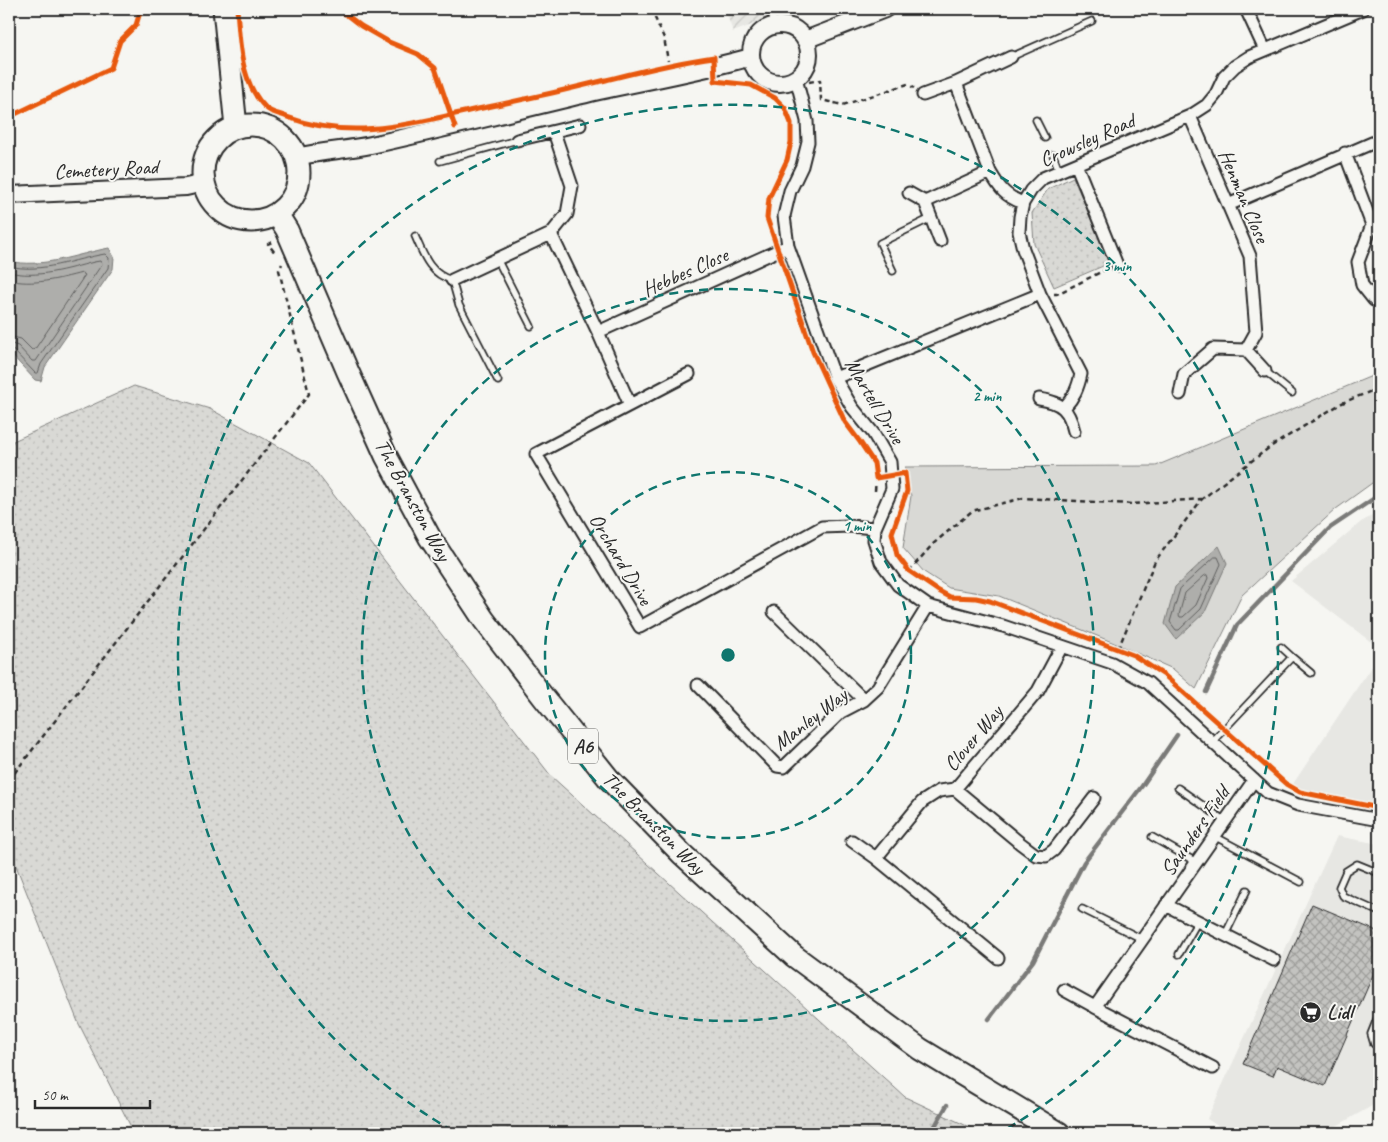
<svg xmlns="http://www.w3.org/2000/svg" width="1388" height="1142" font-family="Caveat,sans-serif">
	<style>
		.built { fill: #e7e7e3 }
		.industrial { fill: url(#industrial-furrows) }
		.grass { fill: url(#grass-dots); stroke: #828280 }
		.park { fill: #d9d9d5; stroke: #828280 }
		.water { fill: #aeaeab; stroke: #7a7a78 }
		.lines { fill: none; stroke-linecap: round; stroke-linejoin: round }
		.shore { stroke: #5f5f5e; stroke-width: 1 }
		.stream { stroke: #7a7a78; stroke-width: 4.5 }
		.building { fill: url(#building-cross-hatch); stroke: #2b2b2b }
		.lane-casing { stroke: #2b2b2b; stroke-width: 9 }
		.street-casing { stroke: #2b2b2b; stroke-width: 15 }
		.secondary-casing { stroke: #2b2b2b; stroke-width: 20 }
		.highway-casing { stroke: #2b2b2b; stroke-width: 25 }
		.path { stroke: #2b2b2b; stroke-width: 2.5; stroke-dasharray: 5 4; stroke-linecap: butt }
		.lane { stroke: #f6f6f2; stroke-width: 5.5 }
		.street { stroke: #f6f6f2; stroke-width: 11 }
		.secondary { stroke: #f6f6f2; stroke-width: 16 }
		.highway { stroke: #f6f6f2; stroke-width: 21 }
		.cycleway-casing { stroke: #f6f6f2; stroke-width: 8 }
		.cycleway { stroke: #e8590c; stroke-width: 5 }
		.ring { fill: none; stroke: #0f766e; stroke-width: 2.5; stroke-dasharray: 9 6 }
		.labels { text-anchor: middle; stroke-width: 4; stroke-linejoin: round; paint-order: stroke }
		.shield { fill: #f6f6f2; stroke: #686867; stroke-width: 1 }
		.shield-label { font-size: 20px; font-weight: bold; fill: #2b2b2b }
		.street-label { font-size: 21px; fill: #2b2b2b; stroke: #f6f6f2 }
		.poi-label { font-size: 21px; font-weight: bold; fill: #2b2b2b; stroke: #f6f6f2; text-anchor: start }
		.centre { fill: #0f766e; stroke: #f6f6f2; stroke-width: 2.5 }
		.ring-label { font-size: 15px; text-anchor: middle; font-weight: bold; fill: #0f766e; stroke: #f6f6f2; stroke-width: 4; stroke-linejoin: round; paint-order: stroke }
	</style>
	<defs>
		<pattern id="industrial-furrows" width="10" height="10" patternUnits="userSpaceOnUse" patternTransform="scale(1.25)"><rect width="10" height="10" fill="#e7e7e3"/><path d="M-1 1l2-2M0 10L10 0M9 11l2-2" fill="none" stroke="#c6c6c3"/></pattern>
		<pattern id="grass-dots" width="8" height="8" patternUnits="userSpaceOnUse" patternTransform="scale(1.25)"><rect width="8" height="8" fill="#d9d9d5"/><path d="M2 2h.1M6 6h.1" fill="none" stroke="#babab7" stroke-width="1.8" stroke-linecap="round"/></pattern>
		<pattern id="building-cross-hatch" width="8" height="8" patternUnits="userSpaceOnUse" patternTransform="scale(1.25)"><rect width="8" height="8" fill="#c3c3c0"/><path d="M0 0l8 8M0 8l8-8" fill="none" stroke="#9f9f9c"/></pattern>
	</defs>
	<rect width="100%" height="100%" fill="#f6f6f2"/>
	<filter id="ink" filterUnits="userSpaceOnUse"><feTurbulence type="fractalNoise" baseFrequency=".02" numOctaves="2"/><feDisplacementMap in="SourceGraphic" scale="10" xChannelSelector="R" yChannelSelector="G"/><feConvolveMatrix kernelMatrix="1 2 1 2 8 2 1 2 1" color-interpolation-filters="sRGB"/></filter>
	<g filter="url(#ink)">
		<path class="built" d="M1379 512V648L1291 581 1361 522Z
			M1379 655V805L1291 787Z
			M1337 836 1379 844V1102L1324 1133H1229L1207 1119Z"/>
		<path class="industrial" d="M725 9H794L733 32Z"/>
		<path class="grass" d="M1073 177 1110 263 1054 287 1034 244 1032 213 1048 189Z
			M134 386 210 409 309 463 551 776 905 1097 982 1133H134L78 1022 9 848V443Z"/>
		<path class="park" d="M1379 373V478L1336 509 1242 595 1196 689 1173 669 1112 642 999 596 949 588 924 572 903 548 911 496 905 467 1156 466Z"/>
		<path class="water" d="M109 248 114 257 113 269 45 367 41 381 35 380 9 352V261C42 269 77 254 109 248Z
			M1219 546 1227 563 1205 612 1176 639 1165 624 1175 587Z"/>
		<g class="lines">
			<path class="shore" d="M9 266C41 274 74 259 105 254L109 258 108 268 41 364 38 373H35L14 351 9 349
				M9 272C37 279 67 269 94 262L100 261 102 264 36 361H32L18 346 9 343
				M9 280C32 286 59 279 82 273L85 275 35 349 32 350 21 339 9 336
				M1215 557H1218L1221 564 1201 609 1179 630H1176L1170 622 1180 589Z
				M1207 575 1208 578 1196 605 1183 617H1180L1179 615 1185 593 1204 576Z"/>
			<path class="stream" d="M1206 692 1237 625 1330 528 1379 495
				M989 1019 1033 961 1084 862 1142 786 1177 735
				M931 1133 947 1105"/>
		</g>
		<path class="building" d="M1312 904 1379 932V961L1325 1086 1277 1066 1273 1076 1243 1064Z"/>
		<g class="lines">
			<defs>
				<path id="lane" d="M770 9 775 25
					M1011 57 1092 21
					M1036 120 1045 138
					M1053 155 1059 171
					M440 161 517 140
					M415 236C423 254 430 275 452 280L459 305 498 381
					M497 259 531 326
					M893 271 880 243 931 218
					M1265 371 1292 393
					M1281 647 1292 657
					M1212 742 1292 657 1311 673
					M1178 788 1225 821
					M1214 836 1301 882
					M1152 837 1196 862
					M1379 873 1357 864 1346 871 1339 887 1343 896 1379 912
					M1082 909 1142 939
					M1225 935 1247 890
					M1179 954 1198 921
					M1379 1014 1371 1034 1374 1044 1379 1046"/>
				<path id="street" d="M1246 9 1265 50
					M795 80 798 86 807 121 808 142 802 166 790 191 784 216 788 246 835 378 852 407 873 433 890 462 892 489 875 528 874 540 881 562 898 585 928 606 1003 626 1112 663 1148 683 1268 793 1298 805 1379 820
					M956 83 1011 57
					M923 95 956 83 990 172C1000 189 1005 196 1023 203
					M1190 116 1250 256 1256 332 1246 350
					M517 140 580 125
					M1345 153 1372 225 1358 262 1362 285 1374 300
					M1076 164 1117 265
					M909 193 925 202
					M1228 205 1379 140
					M551 234 598 332 630 405
					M940 241 925 202 990 172
					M452 280 551 234 567 214 572 186 554 132
					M598 332 788 246
					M689 374 536 454 640 627 822 527 849 526 875 528
					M835 378 1040 294
					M1180 394 1184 374 1213 349 1246 350 1265 371
					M1039 399C1062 402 1069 410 1074 431
					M1064 408C1074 397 1078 388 1081 374L1040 294 1023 249 1019 232 1020 217 1023 203 1031 190 1043 178 1190 116 1207 105 1216 94 1224 77 1235 66 1249 57 1363 9
					M774 612 864 700
					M698 685 777 766 784 767 841 712 864 700 878 687 928 606
					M955 789 1020 843 1036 855 1046 856 1054 850 1094 798
					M852 841 876 858 998 958
					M876 858 922 802 939 791 955 789 1038 691 1062 646
					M1166 905 1274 960
					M1064 990 1095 1007
					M1213 1068 1095 1007 1254 780"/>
				<path id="secondary" d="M751 54a29 29 0 1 1 58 0a29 29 0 1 1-58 0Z
					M805 40 885 9
					M297 157C321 151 347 150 371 145 448 128 523 109 599 91 650 80 701 71 751 57
					M9 195 186 187 204 183"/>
				<path id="highway" d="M224 9 236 127
					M203 173a48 48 0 1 1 96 0a48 48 0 1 1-96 0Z
					M277 214 287 230 348 372 386 456 430 538 484 620 544 698 609 779 682 854 794 956 920 1049 1059 1133"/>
			</defs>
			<use href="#lane" class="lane-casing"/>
			<use href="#street" class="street-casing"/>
			<use href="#secondary" class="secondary-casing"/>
			<use href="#highway" class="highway-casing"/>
			<path class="path" d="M651 9 664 38 668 61
				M809 82 820 80 821 100 843 105 908 84 914 88
				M272 242 268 244 276 254
				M1054 294H1057L1105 270
				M875 491 876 478
				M909 571 933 544 972 511 1023 498 1133 504 1201 499
				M1118 649 1155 561 1202 499 1270 447 1342 403 1379 388
				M9 780 309 394 279 270 282 264"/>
			<use href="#lane" class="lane"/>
			<use href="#street" class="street"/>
			<use href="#secondary" class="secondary"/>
			<use href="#highway" class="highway"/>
			<defs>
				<path id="cycleway" d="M237 9C240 43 240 83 266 108 271 113 280 114 287 117 351 141 409 124 473 110 518 101 562 91 606 80 642 71 677 62 714 57L715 81 751 85 775 98 785 108 791 123V142L787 160 769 198 767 218 813 352 845 422 860 442 874 463 876 478 905 473 907 491 892 533 897 555 909 571 937 590 950 597 976 598 990 601 1133 655 1164 675 1286 784 1300 792 1379 808
					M339 9 361 26 389 42 418 54 435 68 455 127
					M9 117 111 68 120 41 136 25 141 9"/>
			</defs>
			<use href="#cycleway" class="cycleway-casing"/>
			<use href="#cycleway" class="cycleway"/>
		</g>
	</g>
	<g class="ring">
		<circle cx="728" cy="655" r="183"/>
		<circle cx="728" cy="655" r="366"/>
		<path d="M453 1131A550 550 0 1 1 1003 1131"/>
	</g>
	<defs>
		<symbol id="supermarket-disc" viewBox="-11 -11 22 22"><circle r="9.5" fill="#2b2b2b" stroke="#f6f6f2"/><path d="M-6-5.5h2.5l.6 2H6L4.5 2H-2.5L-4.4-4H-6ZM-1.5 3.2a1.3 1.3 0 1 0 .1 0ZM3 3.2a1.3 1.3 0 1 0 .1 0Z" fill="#fff"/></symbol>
	</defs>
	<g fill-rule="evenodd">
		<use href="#supermarket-disc" x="1298" y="1000" width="25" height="25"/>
	</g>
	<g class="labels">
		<rect class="shield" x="568" y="728.5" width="30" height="35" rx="4"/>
		<g class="shield-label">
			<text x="583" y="753">A6</text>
		</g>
		<g class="street-label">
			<text transform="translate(1087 140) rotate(-24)" y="7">Crowsley Road</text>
			<text transform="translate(106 169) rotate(-3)" y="7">Cemetery Road</text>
			<text transform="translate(1244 196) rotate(67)" y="7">Henman Close</text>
			<text transform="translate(685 272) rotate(-24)" y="7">Hebbes Close</text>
			<text transform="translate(875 401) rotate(59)" y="7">Martell Drive</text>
			<text transform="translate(413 500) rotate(61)" y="7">The Branston Way</text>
			<text transform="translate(621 559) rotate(59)" y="7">Orchard Drive</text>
			<text transform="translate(810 719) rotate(-38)" y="7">Manley Way</text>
			<text transform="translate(973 738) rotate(-50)" y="7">Clover Way</text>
			<text transform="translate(654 823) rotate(45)" y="7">The Branston Way</text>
			<text transform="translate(1195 831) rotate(-55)" y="7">Saunders Field</text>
		</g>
		<g class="poi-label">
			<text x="1327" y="1019">Lidl</text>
		</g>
	</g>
	<circle cx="728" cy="655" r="8" class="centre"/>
	<g class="ring-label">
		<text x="1117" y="271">3 min</text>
		<text x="987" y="401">2 min</text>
		<text x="857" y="531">1 min</text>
	</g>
	<rect width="1388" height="1142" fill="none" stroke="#f6f6f2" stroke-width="30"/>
	<rect x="15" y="15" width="1358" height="1112" fill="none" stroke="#2b2b2b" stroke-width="2" filter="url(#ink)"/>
	<path d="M35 1100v8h115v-8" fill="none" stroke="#2b2b2b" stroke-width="2.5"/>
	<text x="42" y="1100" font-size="15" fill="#2b2b2b" stroke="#f6f6f2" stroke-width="4" paint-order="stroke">50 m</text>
</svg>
